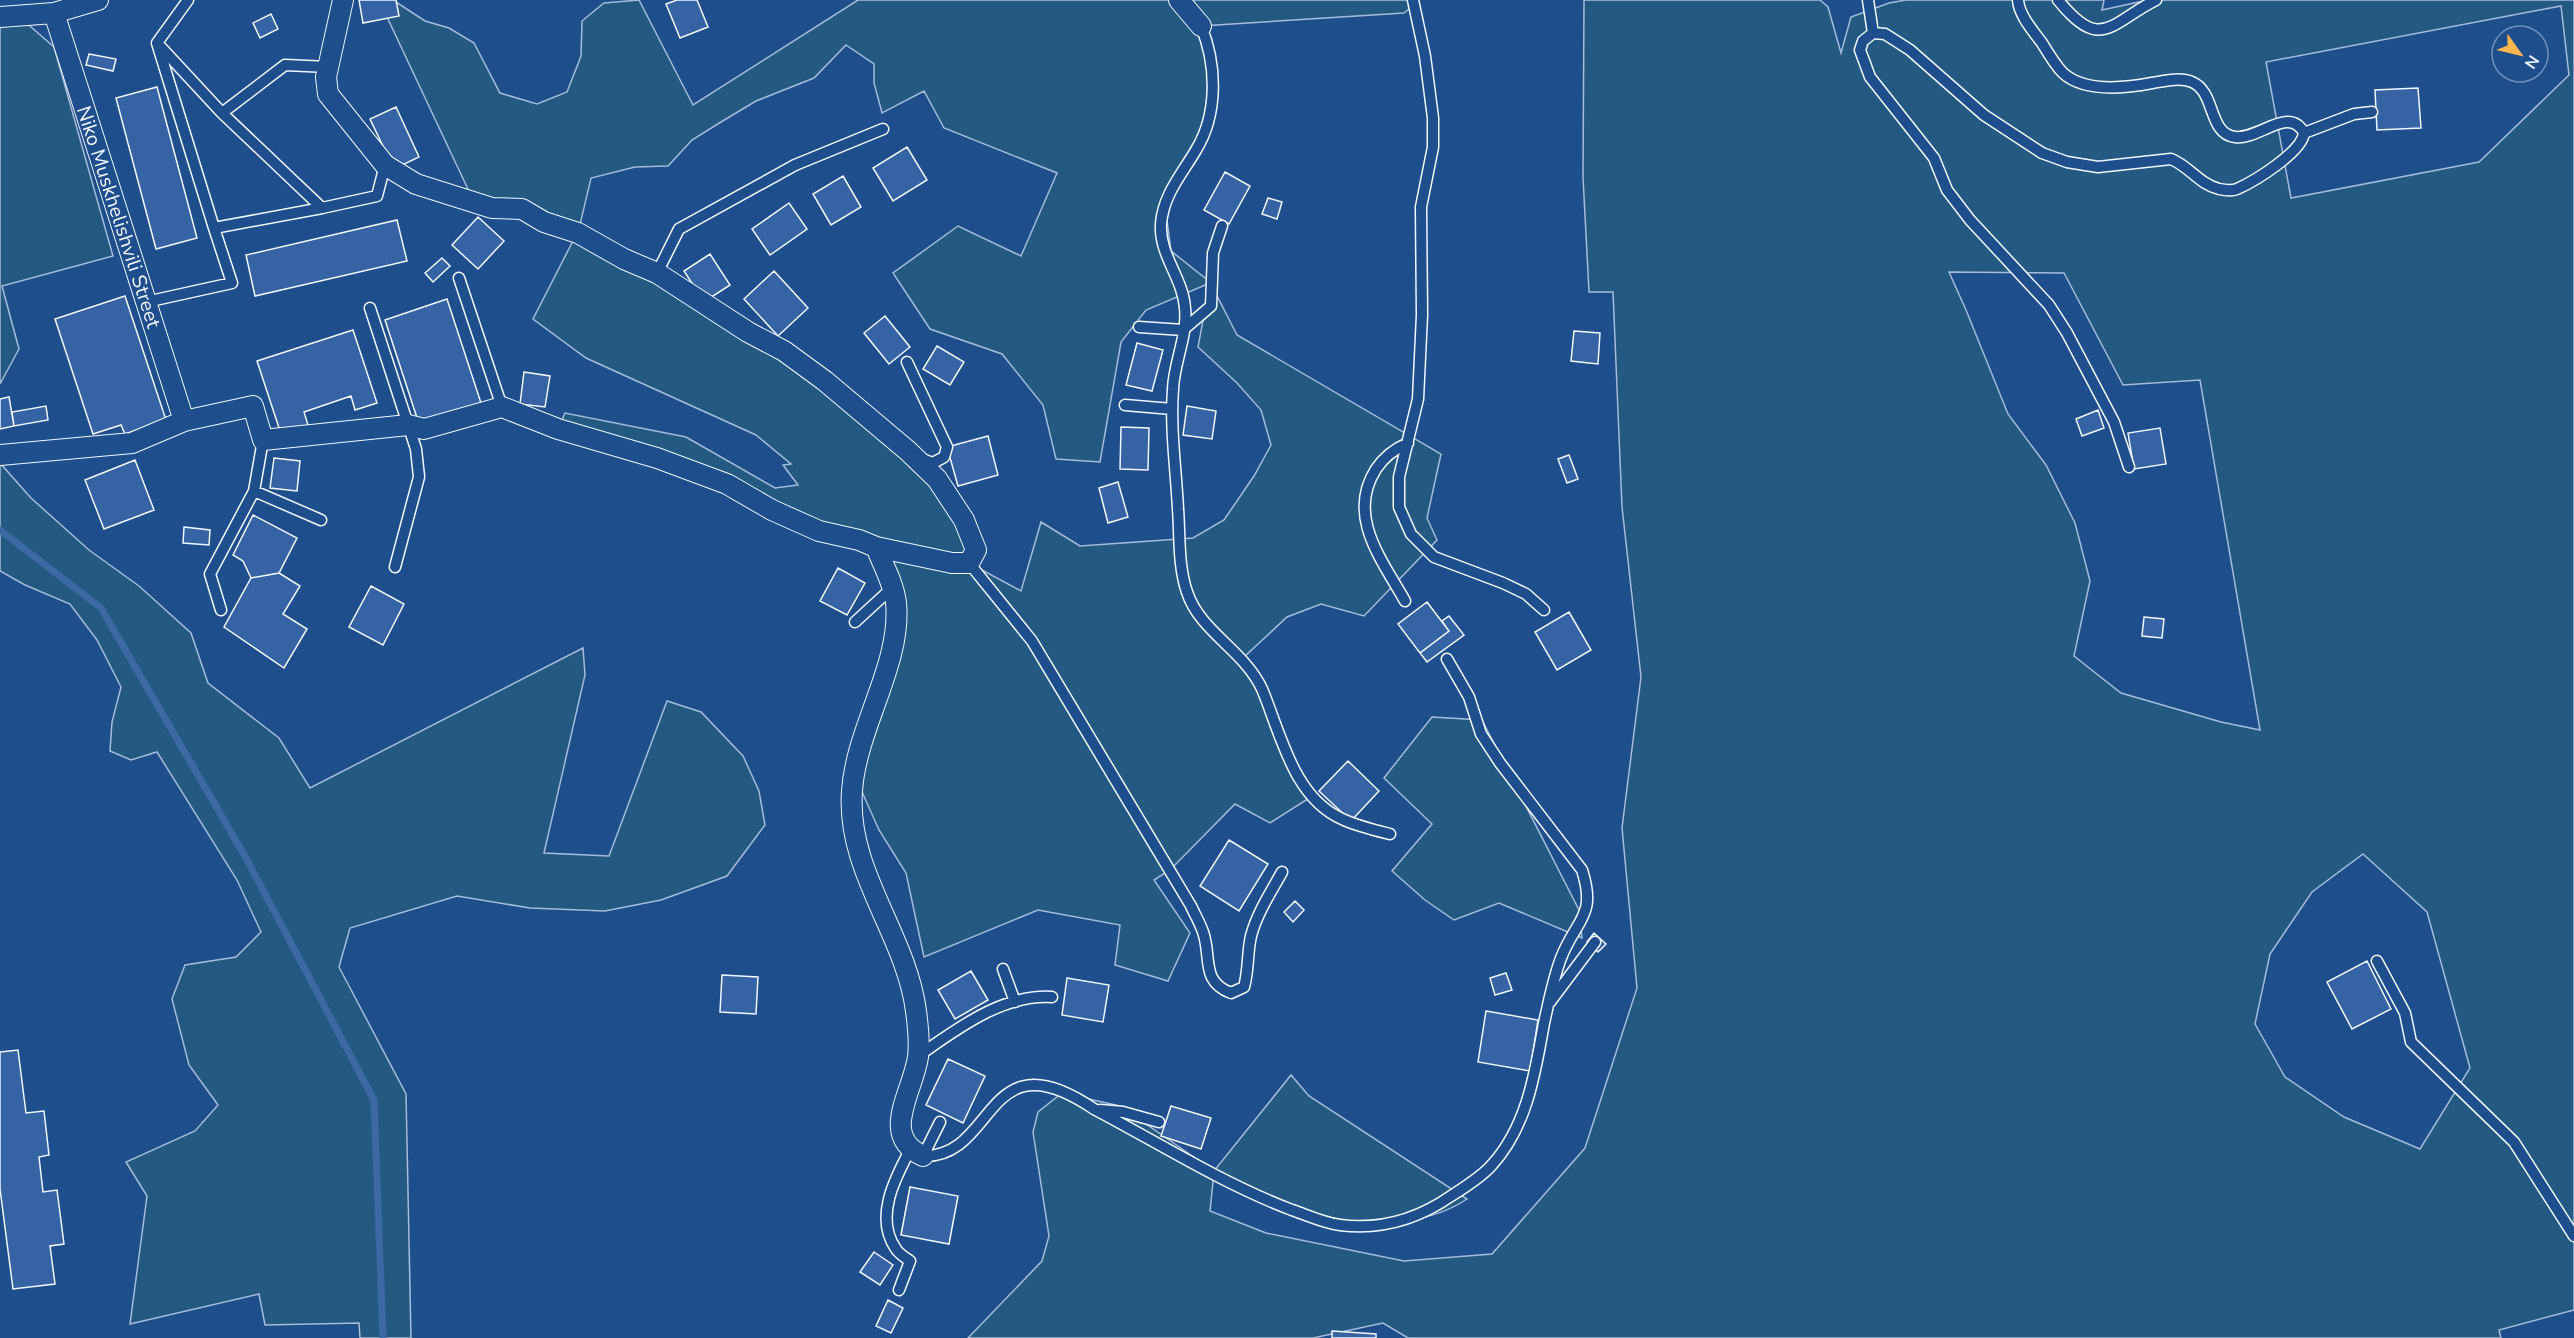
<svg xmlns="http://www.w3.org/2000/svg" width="2574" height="1338" font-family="'Nunito Sans',sans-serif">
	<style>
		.green { fill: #245a82; stroke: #a8bbd7; stroke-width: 1.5; fill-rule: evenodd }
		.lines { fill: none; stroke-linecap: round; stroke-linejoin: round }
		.stream { stroke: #3b69a3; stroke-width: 7 }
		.building { fill: #3563a3; stroke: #f2f6ff; stroke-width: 1.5 }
		.lane-casing { stroke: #f2f6ff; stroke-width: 13 }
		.street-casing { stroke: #f2f6ff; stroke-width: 22 }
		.lane { stroke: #1f4e8c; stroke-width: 10 }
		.street { stroke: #1f4e8c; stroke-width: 20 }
		.labels { text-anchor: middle; stroke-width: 4.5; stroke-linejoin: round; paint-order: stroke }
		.street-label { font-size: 20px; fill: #f2f6ff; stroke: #1f4e8c }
	</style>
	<rect width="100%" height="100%" fill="#1f4e8c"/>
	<path class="green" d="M379 0H393L425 21 449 28 474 43 500 93 537 104 567 92 581 56 582 21 604 3 639 0 693 105 858 0H1413L1414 5 1404 13 1201 26 1210 77 1203 127 1177 174 1167 220 1171 251 1210 282 1237 335 1441 454 1427 518 1437 540 1364 616 1321 604 1287 617 1242 659 1291 760 1314 795 1270 823 1235 804 1170 870 1154 880 1190 933 1168 981 1115 965 1120 925 1038 910 924 957 906 873 879 830 858 783 897 646 876 547 558 429 565 413 686 437 775 488 798 485 783 465 791 464 756 435 586 358 533 319 577 233 474 202ZM846 45 874 64V83L882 113 924 91 944 128 1057 173 1021 256 958 226 893 273 930 329 1002 354 1043 405 1056 459 1100 462 1121 342 1146 310 1210 283 1198 347 1237 383 1261 410 1271 445 1254 476 1224 520 1193 538 1080 546 1041 522 1021 591 969 563 964 520 908 451 657 273 578 233 591 178 635 167 668 166 692 140 721 122 756 101 814 78Z
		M1584 0H1820L1828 7 1841 53 1851 17 1889 3 1906 0H2104L2102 10 2148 0H2574V1310L2499 1330 2501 1338H1408L1383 1323 1313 1338H968L1042 1261 1049 1236 1033 1132 1038 1112 1062 1093 1120 1106 1214 1171 1291 1075 1309 1096 1467 1199C1421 1230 1348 1227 1297 1211 1270 1203 1240 1184 1214 1172L1210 1211 1266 1233 1404 1261 1492 1254 1585 1148 1637 988 1622 828 1641 677 1622 507 1613 292H1589L1583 177ZM2561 6 2569 75 2479 162 2291 198 2266 62ZM1949 272 2064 273 2123 385 2200 380 2260 730 2221 722 2121 693 2074 656 2090 581 2075 523 2046 465 2008 414 1966 310ZM2363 854 2427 912 2470 1068 2420 1149 2344 1117 2285 1077 2255 1024 2270 954 2312 892Z
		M23 20 54 47 113 256 2 286 19 349 0 384V23Z
		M0 463 31 498 89 550 139 586 191 633 208 683 279 738 310 788 583 648 585 675 544 853 609 856 667 701 701 712 743 756 759 791 765 825 727 876 661 900 605 911 530 908 457 896 350 928 339 967 406 1094 411 1338H360L359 1323 265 1325 259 1294 130 1324 147 1196 126 1162 195 1131 218 1105 189 1065 172 999 185 965 236 957 261 932 237 880 157 752 131 760 110 751 112 722 121 687 97 640 70 604 25 585 0 571Z
		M1432 717 1482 720 1579 910 1582 938 1499 903 1454 920 1425 900 1392 871 1432 824 1384 778Z"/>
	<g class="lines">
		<path class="stream" d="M0 530 101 608 246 858 374 1100 383 1338"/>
	</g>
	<path class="building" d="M359 0H396L399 16 363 23Z
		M677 0H697L708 27 680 38 666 4Z
		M271 14 278 29 260 38 253 23Z
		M89 54 116 59 113 71 86 65Z
		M157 87 197 238 156 249 116 98Z
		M2418 88 2421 128 2377 130 2375 90Z
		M396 107 419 157 394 169 370 119Z
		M907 147 927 180 893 201 873 168Z
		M1225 172 1250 186 1229 224 1204 210Z
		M843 176 861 207 831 225 813 194Z
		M1268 198 1282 202 1277 219 1262 214Z
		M789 203 807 229 770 255 752 229Z
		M478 217 504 241 478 269 452 245Z
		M397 220 407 261 255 296 246 255Z
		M710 254 730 285 704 302 684 271Z
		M442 258 450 266 433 282 425 273Z
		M774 271 808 308 778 336 744 299Z
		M125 296 166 420 125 434 121 425 93 434 55 319Z
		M447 299 481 403 419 424 385 320Z
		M885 316 910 347 889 364 864 333Z
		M353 330 377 403 355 410 351 396 304 412 308 425 281 434 257 361Z
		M1574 331 1600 333 1598 364 1571 361Z
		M1137 343 1163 350 1152 391 1126 385Z
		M937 346 964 362 950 385 923 369Z
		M524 372 550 376 545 407 520 404Z
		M9 397 14 426 0 429V399Z
		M46 406 48 420 14 426 12 412Z
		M1187 406 1216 411 1212 439 1183 435Z
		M2098 410 2104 428 2082 436 2076 419Z
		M1121 427 1149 428 1148 470 1120 469Z
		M2160 428 2166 464 2134 469 2128 433Z
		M988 436 998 475 958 486 947 447Z
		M1569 455 1578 479 1567 483 1558 459Z
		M274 458 300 461 297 491 270 488Z
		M135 460 154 510 104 529 85 480Z
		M1118 482 1128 517 1108 523 1099 488Z
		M253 515 297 538 279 573 251 578 243 561 233 555Z
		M184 527 210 530 209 545 183 543Z
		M838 568 865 583 847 615 820 601Z
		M279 573 300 586 283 614 307 629 284 668 224 627 251 578Z
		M371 586 404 604 383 645 349 627Z
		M1427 602 1449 631 1420 653 1398 624Z
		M1569 612 1591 650 1557 670 1535 632Z
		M1449 616 1464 635 1427 662 1420 653 1449 631 1442 621Z
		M2144 617 2164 619 2162 638 2142 636Z
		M1348 761 1379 791 1351 821 1319 791Z
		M1229 840 1268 864 1239 911 1200 886Z
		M1295 901 1304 910 1293 922 1284 912Z
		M1594 933 1606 944 1598 952 1587 942Z
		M2367 961 2391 1009 2352 1029 2327 982Z
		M971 971 988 1000 955 1019 938 990Z
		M1506 973 1512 990 1495 995 1490 978Z
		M722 975 758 977 756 1014 720 1012Z
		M1067 978 1109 985 1103 1022 1062 1015Z
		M1486 1011 1538 1020 1530 1071 1478 1062Z
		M18 1050 26 1113 44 1111 49 1155 39 1157 43 1192 57 1190 64 1244 50 1246 55 1284 13 1289 0 1189V1052Z
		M948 1059 985 1076 963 1123 926 1105Z
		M1171 1106 1211 1118 1201 1149 1161 1136Z
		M910 1187 958 1196 949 1244 901 1235Z
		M874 1252 893 1265 880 1285 860 1272Z
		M888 1300 903 1308 891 1333 876 1326Z
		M1332 1331 1376 1334V1338H1332Z"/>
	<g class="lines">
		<defs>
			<path id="lane" d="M1413 0 1425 56 1433 118V147L1421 207 1422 315 1418 399 1399 477V507L1411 534 1434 557 1503 583 1526 594 1544 610
				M1868 0 1873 33
				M2018 0C2019 15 2033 31 2042 43 2048 53 2055 65 2063 73 2085 93 2126 88 2152 83 2164 81 2180 77 2192 82 2216 92 2208 134 2235 137 2259 140 2289 105 2304 133 2302 152 2255 181 2237 189 2232 191 2224 190 2219 189 2199 184 2189 166 2171 159L2098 167 2067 162 2042 153 1984 115 1910 50 1885 34 1873 33 1863 41 1860 50 1870 77 1934 158 1947 190 1970 220 2049 305 2067 333 2114 422 2129 467
				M2058 0C2101 53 2110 23 2156 0
				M1201 26C1217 65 1218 114 1196 150 1182 174 1163 195 1161 224 1159 255 1183 278 1185 308 1188 335 1174 362 1173 389 1170 429 1176 469 1178 509 1180 536 1178 566 1187 592 1200 632 1244 650 1262 689 1281 734 1293 797 1342 819 1357 826 1374 830 1390 834
				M157 43 222 113 322 208 214 228Z
				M157 43 188 0
				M222 113 285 65 328 67
				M2304 133 2354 114 2372 112
				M322 208 377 196 385 165
				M657 273 679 229 795 165 883 129
				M459 278 502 407
				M146 302 232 283 214 228
				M370 308 416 449 419 477 395 567
				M1139 327 1183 330 1211 306 1213 253 1222 226
				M907 362 947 447 944 457 933 463 922 459
				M1125 405 1172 409
				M254 491 321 520
				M969 563 1032 641 1191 906C1195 915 1200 923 1203 932 1212 957 1200 981 1231 993L1244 987C1249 969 1247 953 1251 936 1257 913 1271 892 1282 872
				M1405 601C1382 560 1346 516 1376 469 1384 457 1394 449 1408 443
				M221 610 210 574 254 491 263 440
				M855 622 892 588
				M2377 961 2405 1013 2411 1042 2514 1142 2574 1236
				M1003 969 1015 1002
				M1550 1002 1595 942
				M918 1056C957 1029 1002 994 1052 997
				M1100 1110 1123 1112 1159 1122
				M940 1122 923 1156C997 1158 984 1034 1094 1109 1159 1143 1223 1184 1292 1210 1307 1215 1324 1223 1340 1225 1380 1230 1418 1219 1451 1196 1465 1187 1480 1178 1491 1166 1527 1127 1535 1074 1544 1023 1549 1001 1553 979 1561 958 1576 919 1597 917 1582 870L1500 763 1481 734 1469 697 1447 659
				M899 1290 910 1261C906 1258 899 1254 896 1249 874 1218 895 1178 910 1150"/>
			<path id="street" d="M1179 0 1201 26
				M54 13 184 421
				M0 17 54 13 98 0
				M0 455 132 443 184 421 253 406 263 440 408 425 424 429 502 407 558 429 657 458 727 484 772 510 819 531 859 540 876 547 952 563H969L976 550 964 520 937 479 908 451 825 381 784 351 748 332 657 273 624 259 578 233 544 222 522 209 492 208 416 184 385 165 328 94 326 77 343 0
				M876 547C883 565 894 584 896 603 902 664 856 728 852 791 846 871 906 934 916 1011 918 1026 920 1042 918 1057 913 1092 879 1136 923 1156"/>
		</defs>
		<use href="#lane" class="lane-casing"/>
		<use href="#street" class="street-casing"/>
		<use href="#lane" class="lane"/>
		<use href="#street" class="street"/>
	</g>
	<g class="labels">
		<g class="street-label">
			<text transform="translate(119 217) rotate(72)" y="7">Niko Muskhelishvili Street</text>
		</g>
	</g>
	<g transform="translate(2520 54) rotate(124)"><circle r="28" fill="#1f4e8c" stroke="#7391ba" stroke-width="1.5"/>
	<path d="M0-4.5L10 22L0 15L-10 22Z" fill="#ffb74d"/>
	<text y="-9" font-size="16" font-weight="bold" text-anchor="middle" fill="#f2f6ff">N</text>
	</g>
</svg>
